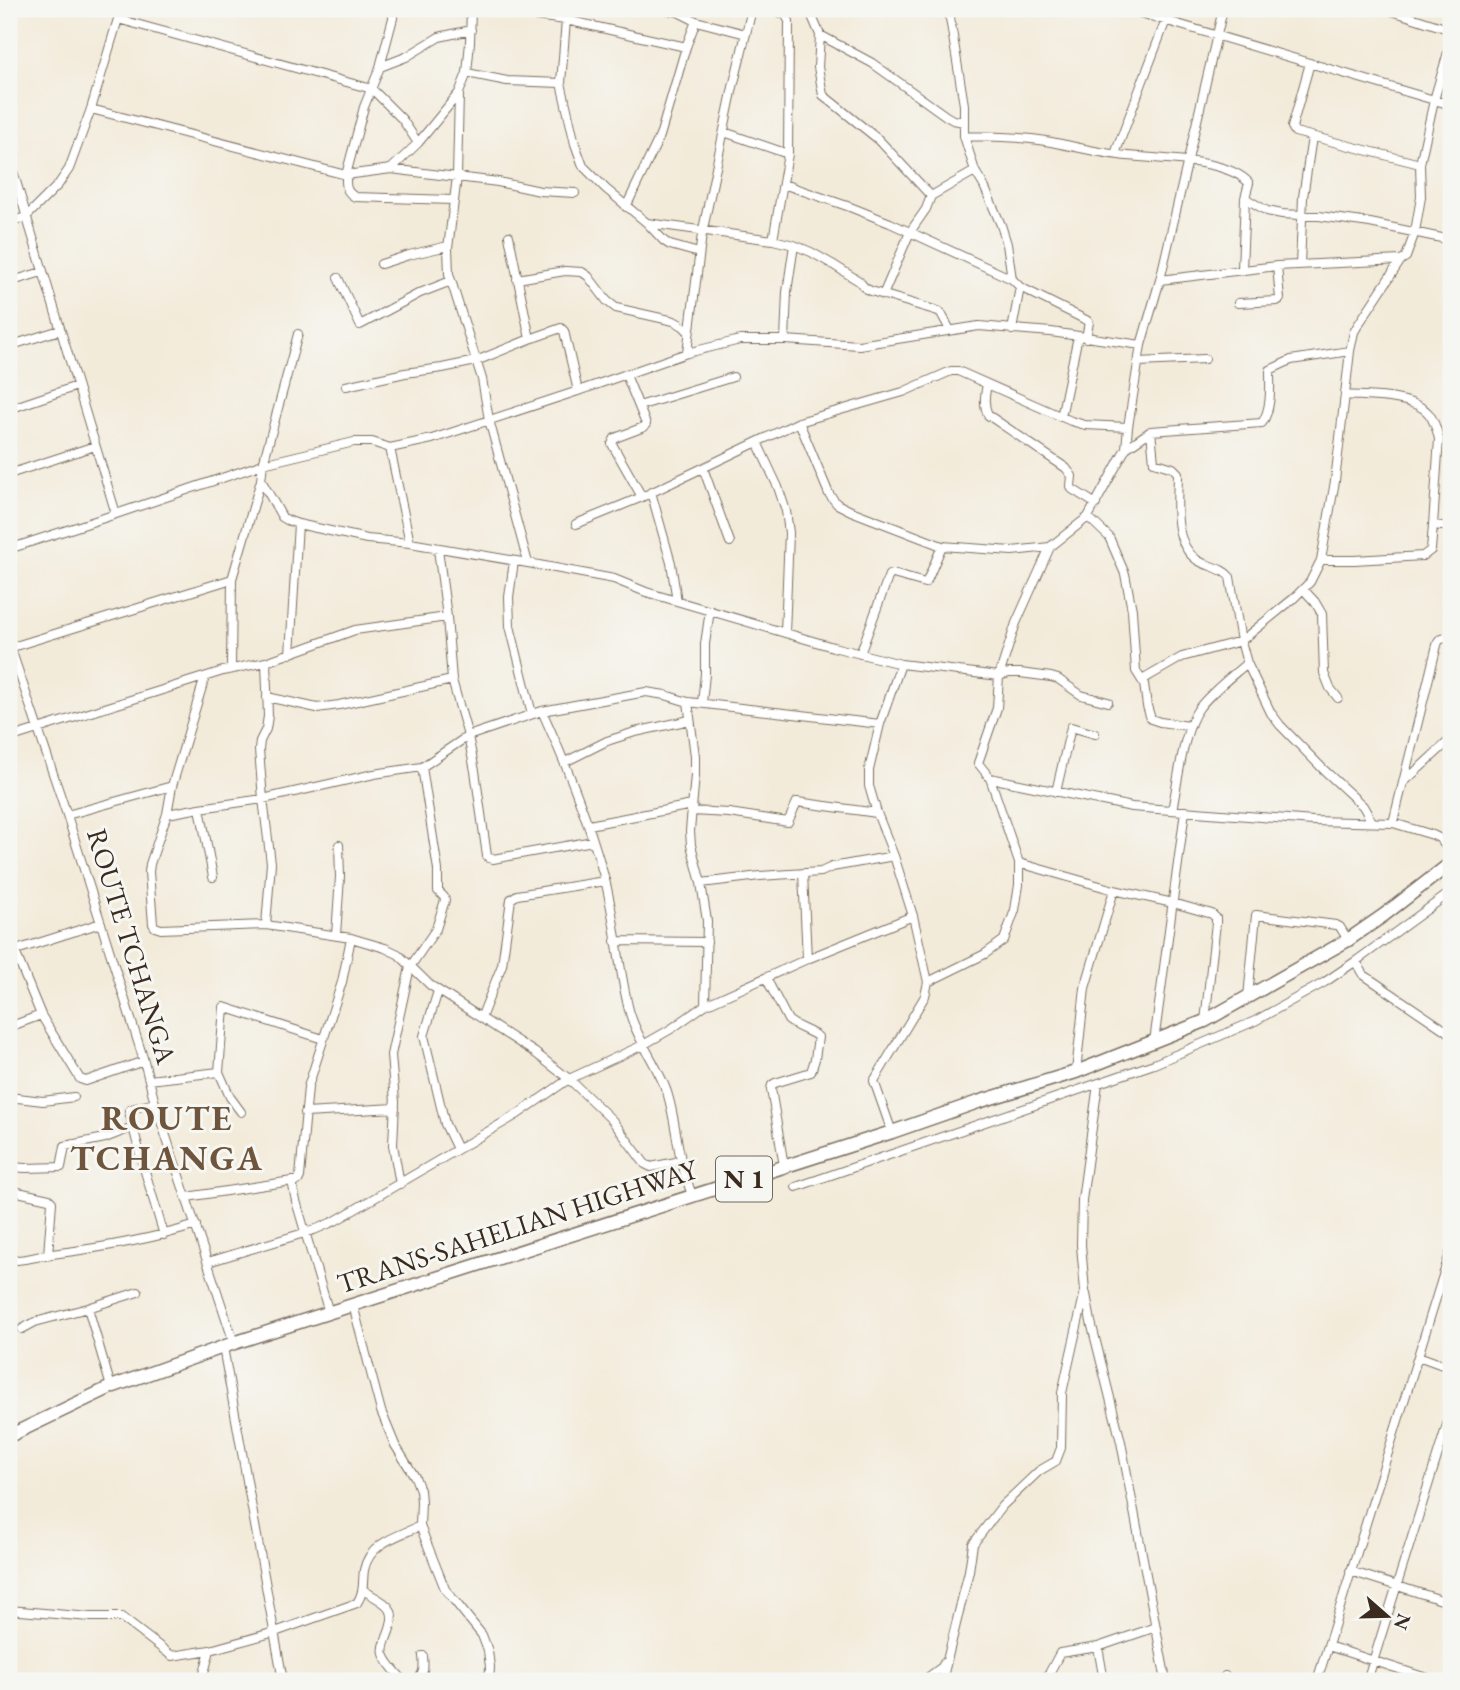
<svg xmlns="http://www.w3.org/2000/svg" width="1460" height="1690" font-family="'EB Garamond',serif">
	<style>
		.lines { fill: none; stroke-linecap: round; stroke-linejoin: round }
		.minor-casing { stroke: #7b6e60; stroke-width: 10 }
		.trunk-casing { stroke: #7b6e60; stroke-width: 15 }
		.minor { stroke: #fff; stroke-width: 8 }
		.trunk { stroke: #fff; stroke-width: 12 }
		.labels { text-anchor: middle; stroke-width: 6; stroke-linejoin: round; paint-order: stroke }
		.shield { fill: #f6f6f2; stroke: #73675e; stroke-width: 2 }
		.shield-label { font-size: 26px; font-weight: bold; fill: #3b2a1e }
		.street-label { font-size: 28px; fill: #3b2a1e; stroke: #f6f6f2 }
		.district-label { font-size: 35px; font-weight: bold; letter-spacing: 2px; fill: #6e553b; stroke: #f6f6f2 }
	</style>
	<rect width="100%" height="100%" fill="#f6f6f2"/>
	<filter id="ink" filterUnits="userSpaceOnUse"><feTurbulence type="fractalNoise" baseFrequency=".0143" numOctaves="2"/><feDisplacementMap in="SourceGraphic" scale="14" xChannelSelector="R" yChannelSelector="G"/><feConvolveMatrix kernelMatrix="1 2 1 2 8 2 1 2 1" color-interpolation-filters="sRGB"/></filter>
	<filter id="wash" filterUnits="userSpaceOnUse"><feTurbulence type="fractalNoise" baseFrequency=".00686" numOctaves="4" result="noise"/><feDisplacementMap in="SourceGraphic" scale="28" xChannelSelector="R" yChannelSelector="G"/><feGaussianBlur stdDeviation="1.57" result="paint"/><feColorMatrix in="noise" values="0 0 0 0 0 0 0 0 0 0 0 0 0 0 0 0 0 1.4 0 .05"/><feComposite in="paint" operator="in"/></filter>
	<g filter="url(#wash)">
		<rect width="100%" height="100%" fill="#f3ebda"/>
	</g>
	<g filter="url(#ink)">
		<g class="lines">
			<defs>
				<path id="minor" d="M530 9 532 14 535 16 566 20 561 83
					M664 9 678 12 696 21
					M768 9 785 14 789 21 788 154 773 240
					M809 9 820 35 818 67 823 95 879 140 931 196 926 209 910 232 883 295
					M952 9 950 18 964 105V136
					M1127 9 1451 105
					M1386 9 1451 30
					M118 19 372 89 402 119 418 143
					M566 20 686 47
					M820 35 872 63 946 116 953 120 964 122
					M1310 63 1292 127 1295 132 1420 164
					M380 67 406 57 439 37 471 30
					M467 73 507 81 561 83 575 144 583 166 606 189 647 223 664 241 670 245 699 253
					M459 93 457 177 448 248 449 274 482 379 489 420 528 563
					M91 109 346 175 364 107 380 67 393 18V9
					M724 132 788 154
					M1115 154 1166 20
					M9 158 116 514 9 549
					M391 169 498 182 540 191 575 193
					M783 184 850 207 890 223 1012 279 1020 287 1086 320 1089 322 1086 338
					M931 196 975 171
					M1245 198 1267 211 1282 214 1319 216 1370 223 1451 240
					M453 200 355 197C345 191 346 186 346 175L391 169 418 143 459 93 467 73 470 42 471 9
					M626 207 660 136 686 47 696 21 746 34
					M9 222 26 217 58 185 69 169 91 109 121 9
					M647 223 773 240 794 245 811 252 832 264 859 281 865 288 871 291 938 311 941 313 950 330
					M509 236 530 339
					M381 264 409 255 448 246
					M1300 265 1303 197 1312 137
					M338 278 360 325 420 293 451 281
					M517 279 565 271 582 272 588 276 607 301 616 308 674 321 683 326 689 332
					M1012 279 1007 244 1001 225 984 186 975 171 964 136C991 137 1019 136 1045 141 1070 145 1094 152 1119 155 1153 160 1226 157 1249 183L1245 198 1242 269
					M1160 280 1277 266 1401 260
					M9 282 42 272
					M1238 303 1277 301 1280 299 1277 266
					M1012 330 1020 287
					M298 334 263 464 354 442H372L390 448 432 439 578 391 687 353 740 340H785L859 345 979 326 1051 332 1141 345
					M785 340 787 292 794 245
					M9 346 60 330
					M687 353 702 234 733 87 752 9
					M1138 362 1205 359
					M626 375 646 424 644 427 615 438 612 444 642 497
					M987 384C985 395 983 404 988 415L1066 468 1072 476 1071 486 1072 489 1096 504
					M346 386 405 373 442 368 476 361 530 339 561 328 564 331 578 391
					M1345 395C1367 397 1414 395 1429 414 1435 422 1437 430 1439 439L1433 525
					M639 406 733 377
					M9 409 77 386
					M1061 417 1078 336
					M799 422 829 494 837 504 851 511 942 546 1012 551 1050 547 1088 517 1126 448 1128 427 1141 345 1160 280 1223 9
					M1151 431 1154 462 1173 468 1178 473C1178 501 1171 541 1197 560 1208 567 1222 567 1230 577L1241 641 1247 663 1271 713 1280 725 1324 770 1363 806 1372 822
					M757 442 778 487 786 511 789 533 785 633
					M390 448 410 543
					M1126 448 1151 431 1262 423C1272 408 1270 387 1270 370L1291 360 1350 351
					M703 468 730 542
					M9 474 95 446
					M261 480 282 517 287 520 298 524 367 539 410 543 528 563 614 579 646 592 833 647 901 664 999 676 1009 673H1020L1051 677 1058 679 1081 695 1108 702
					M651 492 671 563 677 601
					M116 514 263 464 261 480 232 579 231 669
					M1088 517 1109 537 1125 574 1132 610 1136 671 1144 684 1147 706 1151 719 1160 722 1189 726
					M576 524 642 497 799 422 903 392 951 371H958L1071 421 1085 425 1128 427
					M438 549 447 617 452 680 468 736 475 771 487 856 489 858 493 859 593 841
					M1321 560H1354L1423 556 1431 550 1433 525 1451 527
					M514 561 509 597 510 626 532 714
					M1303 589 1315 602 1322 614 1324 673 1330 688 1338 698
					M9 643 67 815 144 1061 155 1103 234 1343
					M9 648 232 579
					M290 654 298 524
					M860 654 889 575 893 574 925 583 927 581 942 546
					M266 662 268 716 266 729 260 741 259 750 263 799 271 863 266 925 351 938 385 948 398 954 430 985 534 1052 569 1079 612 1120 645 1164 651 1167 681 1161
					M901 664 880 724 869 770V786L877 813 894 856 913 916
					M205 677 172 786 167 814 150 864 149 872 153 924 155 927 161 929 266 925
					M1142 680 1182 657 1241 641 1293 599 1310 582 1321 560 1335 481 1350 351 1354 332 1358 325 1401 260 1406 257 1415 232 1421 197 1420 164 1434 100 1451 42
					M267 697 317 708 339 705 452 680
					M688 702 695 756V775L690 831 691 845 701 883 707 921 705 1005
					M702 703 705 674V644L710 610
					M542 711C567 766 589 821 605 880 616 922 618 967 629 1010 637 1040 657 1064 667 1092 674 1114 676 1137 681 1160 684 1172 688 1184 692 1195
					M9 738 223 671 266 662 355 630 447 617
					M565 762 607 741 635 732 690 720
					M990 778 1132 807 1313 821 1393 823 1433 835 1439 838 1451 852
					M1404 782 1451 739
					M1056 792 1071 727 1095 734
					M200 808 213 877
					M1172 810C1178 783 1183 729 1199 708 1212 691 1231 677 1247 663
					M691 811 729 813 788 822 797 802 877 813
					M167 814 200 808 263 799 374 774 422 767 468 736 542 711 646 692 665 695 688 702 880 724
					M67 815 172 786
					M1393 823 1437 645 1439 640 1451 636
					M589 825 692 805
					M1019 863 1114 890 1173 903 1212 914 1216 918V923L1205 1021
					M803 873 807 959
					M701 883 760 876 821 872 832 867 894 856
					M336 935 340 877 339 845
					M9 937 41 1015 80 1079 86 1081 144 1061
					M615 941 707 942
					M10 952 101 923
					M1356 961 1364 975 1451 1034
					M766 978 788 1020C797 1028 809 1030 818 1037L815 1059 811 1072 775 1083 772 1085 771 1089 784 1166
					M928 982 985 954 1004 940 1015 910 1019 885V863L990 778 978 763 997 708 999 676 1016 623 1050 547
					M438 991 424 1036 445 1124 457 1149
					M1248 997 1256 915 1336 925 1340 927 1348 940
					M481 1018 502 965 511 899 517 895 605 881
					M9 1027 41 1015
					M1154 1042 1185 811
					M1076 1072 1085 988 1114 890
					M149 1080 219 1072
					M9 1097 43 1101 74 1097
					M155 1103 131 1109 129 1111 141 1158 164 1235
					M241 1112 230 1097 219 1072 224 1007 323 1039
					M305 1113 395 1108
					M9 1167 26 1168 61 1167 65 1146 105 1138 133 1127
					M400 1184 393 1145 395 1102 391 1055 410 967 436 929 445 900 444 897 438 891V870L422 767
					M796 1187 1154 1064 1255 1021 1325 982 1356 961 1451 892
					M9 1190 49 1199 52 1202 48 1255
					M187 1197 292 1181
					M9 1260C24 1261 37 1256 52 1254 100 1248 150 1240 196 1225
					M208 1262 314 1230 335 1221 518 1114 569 1079 643 1045 671 1029 705 1005 807 959 913 916 928 982 925 996 874 1081 892 1132
					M1086 1294 1091 1322 1121 1442 1166 1681
					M353 1305 381 1411 395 1445 415 1477 420 1490 421 1502 420 1526 445 1589 482 1635 488 1651 490 1667 489 1681
					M88 1308 111 1387
					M329 1313 296 1201 292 1181H298L300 1177 308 1087 342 982 351 938
					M22 1329 35 1322 88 1308 138 1292
					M223 1347 283 1681
					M1418 1356 1451 1368
					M1350 1571 1451 1603
					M363 1590C387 1605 400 1606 387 1637 385 1643 382 1648 384 1654 387 1664 397 1673 404 1681
					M9 1610 90 1617H121L172 1656 210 1650 275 1632 357 1603C365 1590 362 1584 364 1570 369 1543 398 1536 420 1526
					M1328 1646 1436 1681
					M1098 1647 1104 1681
					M9 1676 10 1681
					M1225 1676V1681
					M202 1681 210 1650
					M415 1681C425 1676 424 1665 423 1656
					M462 1681 488 1677
					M923 1681 942 1667 944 1663
					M942 1681 969 1571 973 1544 1002 1506 1039 1471 1056 1461 1061 1448 1062 1393 1085 1291 1081 1245 1082 1200 1098 1084
					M1045 1681 1060 1653 1098 1647 1156 1627
					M1317 1681 1451 1250
					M1367 1681 1451 1412"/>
				<path id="trunk" d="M9 1436 111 1387 234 1343 892 1132 978 1102 1076 1072 1205 1021 1348 940 1384 915 1451 863"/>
			</defs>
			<use href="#minor" class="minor-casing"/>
			<use href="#trunk" class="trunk-casing"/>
			<use href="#minor" class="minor"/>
			<use href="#trunk" class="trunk"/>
		</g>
	</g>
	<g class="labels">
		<rect class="shield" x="716" y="1156.5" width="56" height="45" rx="5"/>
		<g class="shield-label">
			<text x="744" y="1188">N 1</text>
		</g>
		<g class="street-label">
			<text transform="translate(132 946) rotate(73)" y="10">ROUTE TCHANGA</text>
			<text transform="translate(517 1226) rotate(-18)" y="10">TRANS-SAHELIAN HIGHWAY</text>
		</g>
		<g class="district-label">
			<text x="167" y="1130">ROUTE<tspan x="167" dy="40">TCHANGA</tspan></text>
		</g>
	</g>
	<rect width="1460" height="1690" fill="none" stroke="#f6f6f2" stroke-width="35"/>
	<g transform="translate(1387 1616) rotate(110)" stroke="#f6f6f2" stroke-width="5" paint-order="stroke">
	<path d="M0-5L12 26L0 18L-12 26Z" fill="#3b2a1e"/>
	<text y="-10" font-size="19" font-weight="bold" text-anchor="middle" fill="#3b2a1e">N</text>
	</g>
</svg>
